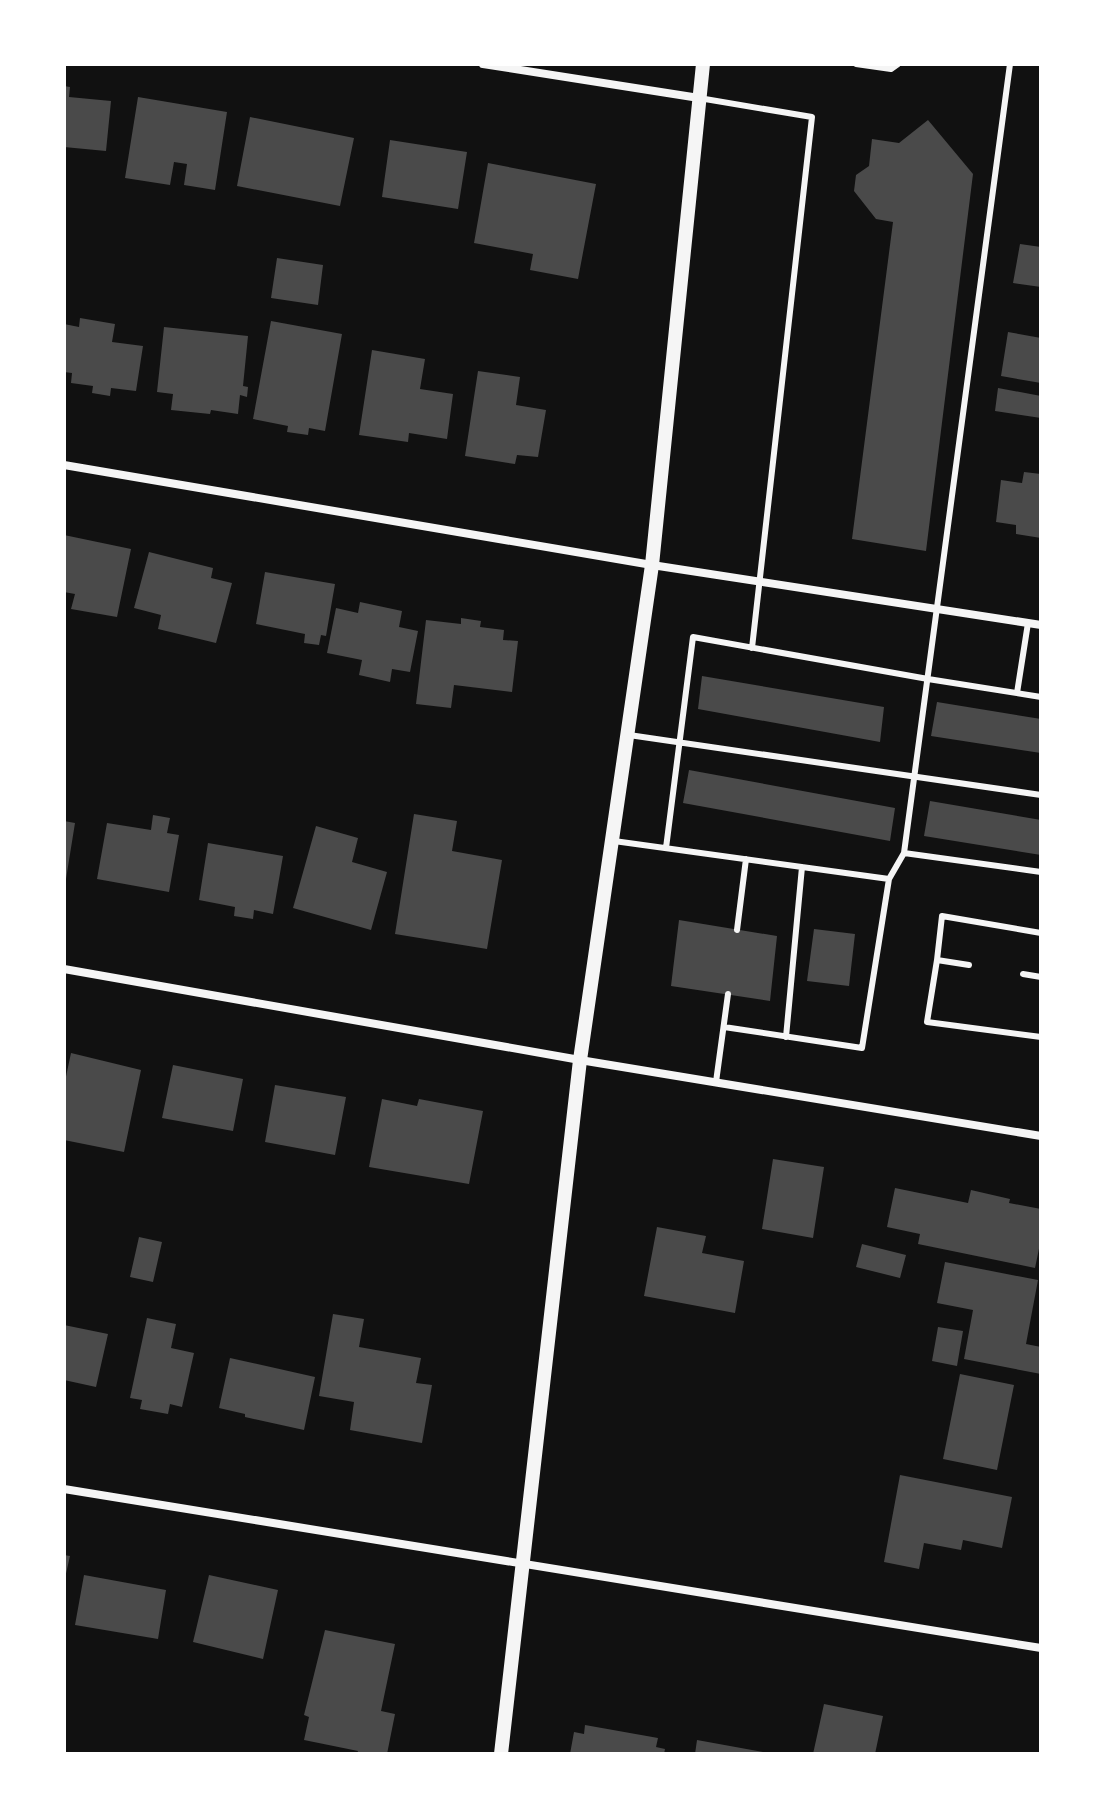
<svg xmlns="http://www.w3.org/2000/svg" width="1105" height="1818" font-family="'Noto Sans',sans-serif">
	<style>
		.building { fill: #4a4a4a }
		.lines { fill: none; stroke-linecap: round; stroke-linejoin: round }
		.service { stroke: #f5f5f5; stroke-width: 6 }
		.minor { stroke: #f5f5f5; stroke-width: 8 }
		.tertiary { stroke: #f5f5f5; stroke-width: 14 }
	</style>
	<rect width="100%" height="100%" fill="#111"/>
	<path class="building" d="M64 86 70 87 69 97 111 101 106 151 64 147Z
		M138 97 227 112 215 190 184 185 187 164 174 162 170 185 125 178Z
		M250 117 354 138 340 206 237 186Z
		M928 120 973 174 926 551 852 539 893 222 876 219 854 191 856 175 869 166 872 139 899 143Z
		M390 140 467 152 458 209 382 197Z
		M488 163 596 184 578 279 530 270 533 254 474 243Z
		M1020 244 1041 247V287L1013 283Z
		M277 258 323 265 318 305 271 298Z
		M80 318 115 324 112 342 143 346 136 391 111 388 110 396 92 393 93 386 71 383 72 373 64 372V324L79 327Z
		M271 321 342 334 325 431 309 428 308 435 287 432 288 426 253 419Z
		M164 327 248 336 243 386 248 387 247 397 240 395 238 414 211 410 210 414 171 410 173 394 157 392Z
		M1008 332 1041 338V383L1001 376Z
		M372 350 425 359 420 389 453 394 447 439 409 433 408 442 359 435Z
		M478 371 520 377 516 405 546 410 538 457 517 455 515 464 465 456Z
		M998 388 1041 396V418L995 411Z
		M1024 472 1041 474V538L1016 534V525L996 522 1001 480 1022 483Z
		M64 535 131 549 117 617 71 609 75 594 64 592Z
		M149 552 213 568 211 578 232 583 216 643 158 629 161 615 134 608Z
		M265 572 335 584 326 636 321 635 319 645 304 643 305 634 256 624Z
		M360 602 402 611 399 627 418 631 410 672 392 669 390 682 359 675 362 660 327 653 336 608 358 613Z
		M461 618 481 621 480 627 504 630 503 640 518 641 512 692 454 685 451 708 416 704 426 620 461 624Z
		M702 676 884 707 880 742 698 709Z
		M937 702 1041 719V753L931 736Z
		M689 770 895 808 890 841 683 803Z
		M930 801 1041 820V855L924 836Z
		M414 814 457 821 452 851 502 860 487 949 395 934Z
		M153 815 170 818 167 833 179 835 169 892 97 879 107 823 151 830Z
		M64 821 75 823 66 879H64Z
		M316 826 358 838 352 862 387 872 371 930 293 908Z
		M208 843 283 856 273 914 254 910 253 919 234 916 235 907 199 900Z
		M679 920 777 936 770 1001 671 986Z
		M814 929 855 934 849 986 807 981Z
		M71 1053 141 1070 124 1152 64 1140V1086Z
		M173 1065 243 1079 233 1131 162 1118Z
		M275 1085 346 1097 335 1155 265 1142Z
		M382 1099 417 1106 419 1099 483 1111 469 1184 369 1167Z
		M773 1159 824 1167 813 1238 762 1229Z
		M895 1188 968 1203 971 1190 1010 1199 1009 1203 1041 1209V1239L1035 1268 918 1244 920 1234 887 1227Z
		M657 1227 706 1236 702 1253 744 1261 735 1313 644 1296Z
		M139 1237 162 1242 153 1282 130 1277Z
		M862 1244 906 1255 900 1278 856 1267Z
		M945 1262 1038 1280 1026 1344 1041 1347V1374L964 1359 973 1310 937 1303Z
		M333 1314 364 1319 359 1347 421 1358 416 1383 432 1385 422 1443 350 1430 354 1402 319 1396Z
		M147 1318 176 1324 171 1348 194 1353 182 1407 170 1404 168 1414 140 1409 142 1400 130 1398Z
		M64 1325 108 1334 96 1387 64 1380Z
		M938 1327 963 1331 957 1366 932 1361Z
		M230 1358 315 1377 304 1430 245 1417V1414L219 1408Z
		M960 1374 1014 1385 997 1470 943 1459Z
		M900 1475 1012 1497 1002 1548 963 1540 961 1550 924 1543 919 1569 884 1562Z
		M64 1555 70 1556 65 1578H64Z
		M84 1575 166 1590 158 1639 75 1625Z
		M209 1575 278 1590 263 1659 193 1642Z
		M325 1630 395 1644 381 1711 395 1714 387 1754H357L358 1751 304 1740 309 1717 304 1715Z
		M824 1704 883 1716 875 1754H813Z
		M585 1725 658 1738 656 1747 665 1749 664 1754H570L574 1732 584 1734Z
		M697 1740 763 1752V1754H695Z"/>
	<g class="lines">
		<path class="service" d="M856 64 891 69 898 64
			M1010 64 904 853 1041 872
			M699 98 812 117 752 648
			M1017 693 1028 623
			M629 735 1041 795
			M614 841 889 879 862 1048 724 1027
			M666 848 693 637 928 679 1041 697
			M889 879 904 853
			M737 930 746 859
			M937 960 942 916 1041 933
			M969 965 937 960 927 1022 1041 1037
			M1023 974 1041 977
			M786 1037 802 867
			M716 1082 728 994"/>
		<path class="minor" d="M483 64 699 98
			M64 465 652 565 1041 625
			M64 969 580 1060 1041 1136
			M64 1489 1041 1648"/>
		<path class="tertiary" d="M501 1754 580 1060 652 565 703 64"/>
	</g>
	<rect width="1105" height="1818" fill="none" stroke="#ffffff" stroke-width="132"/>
</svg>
